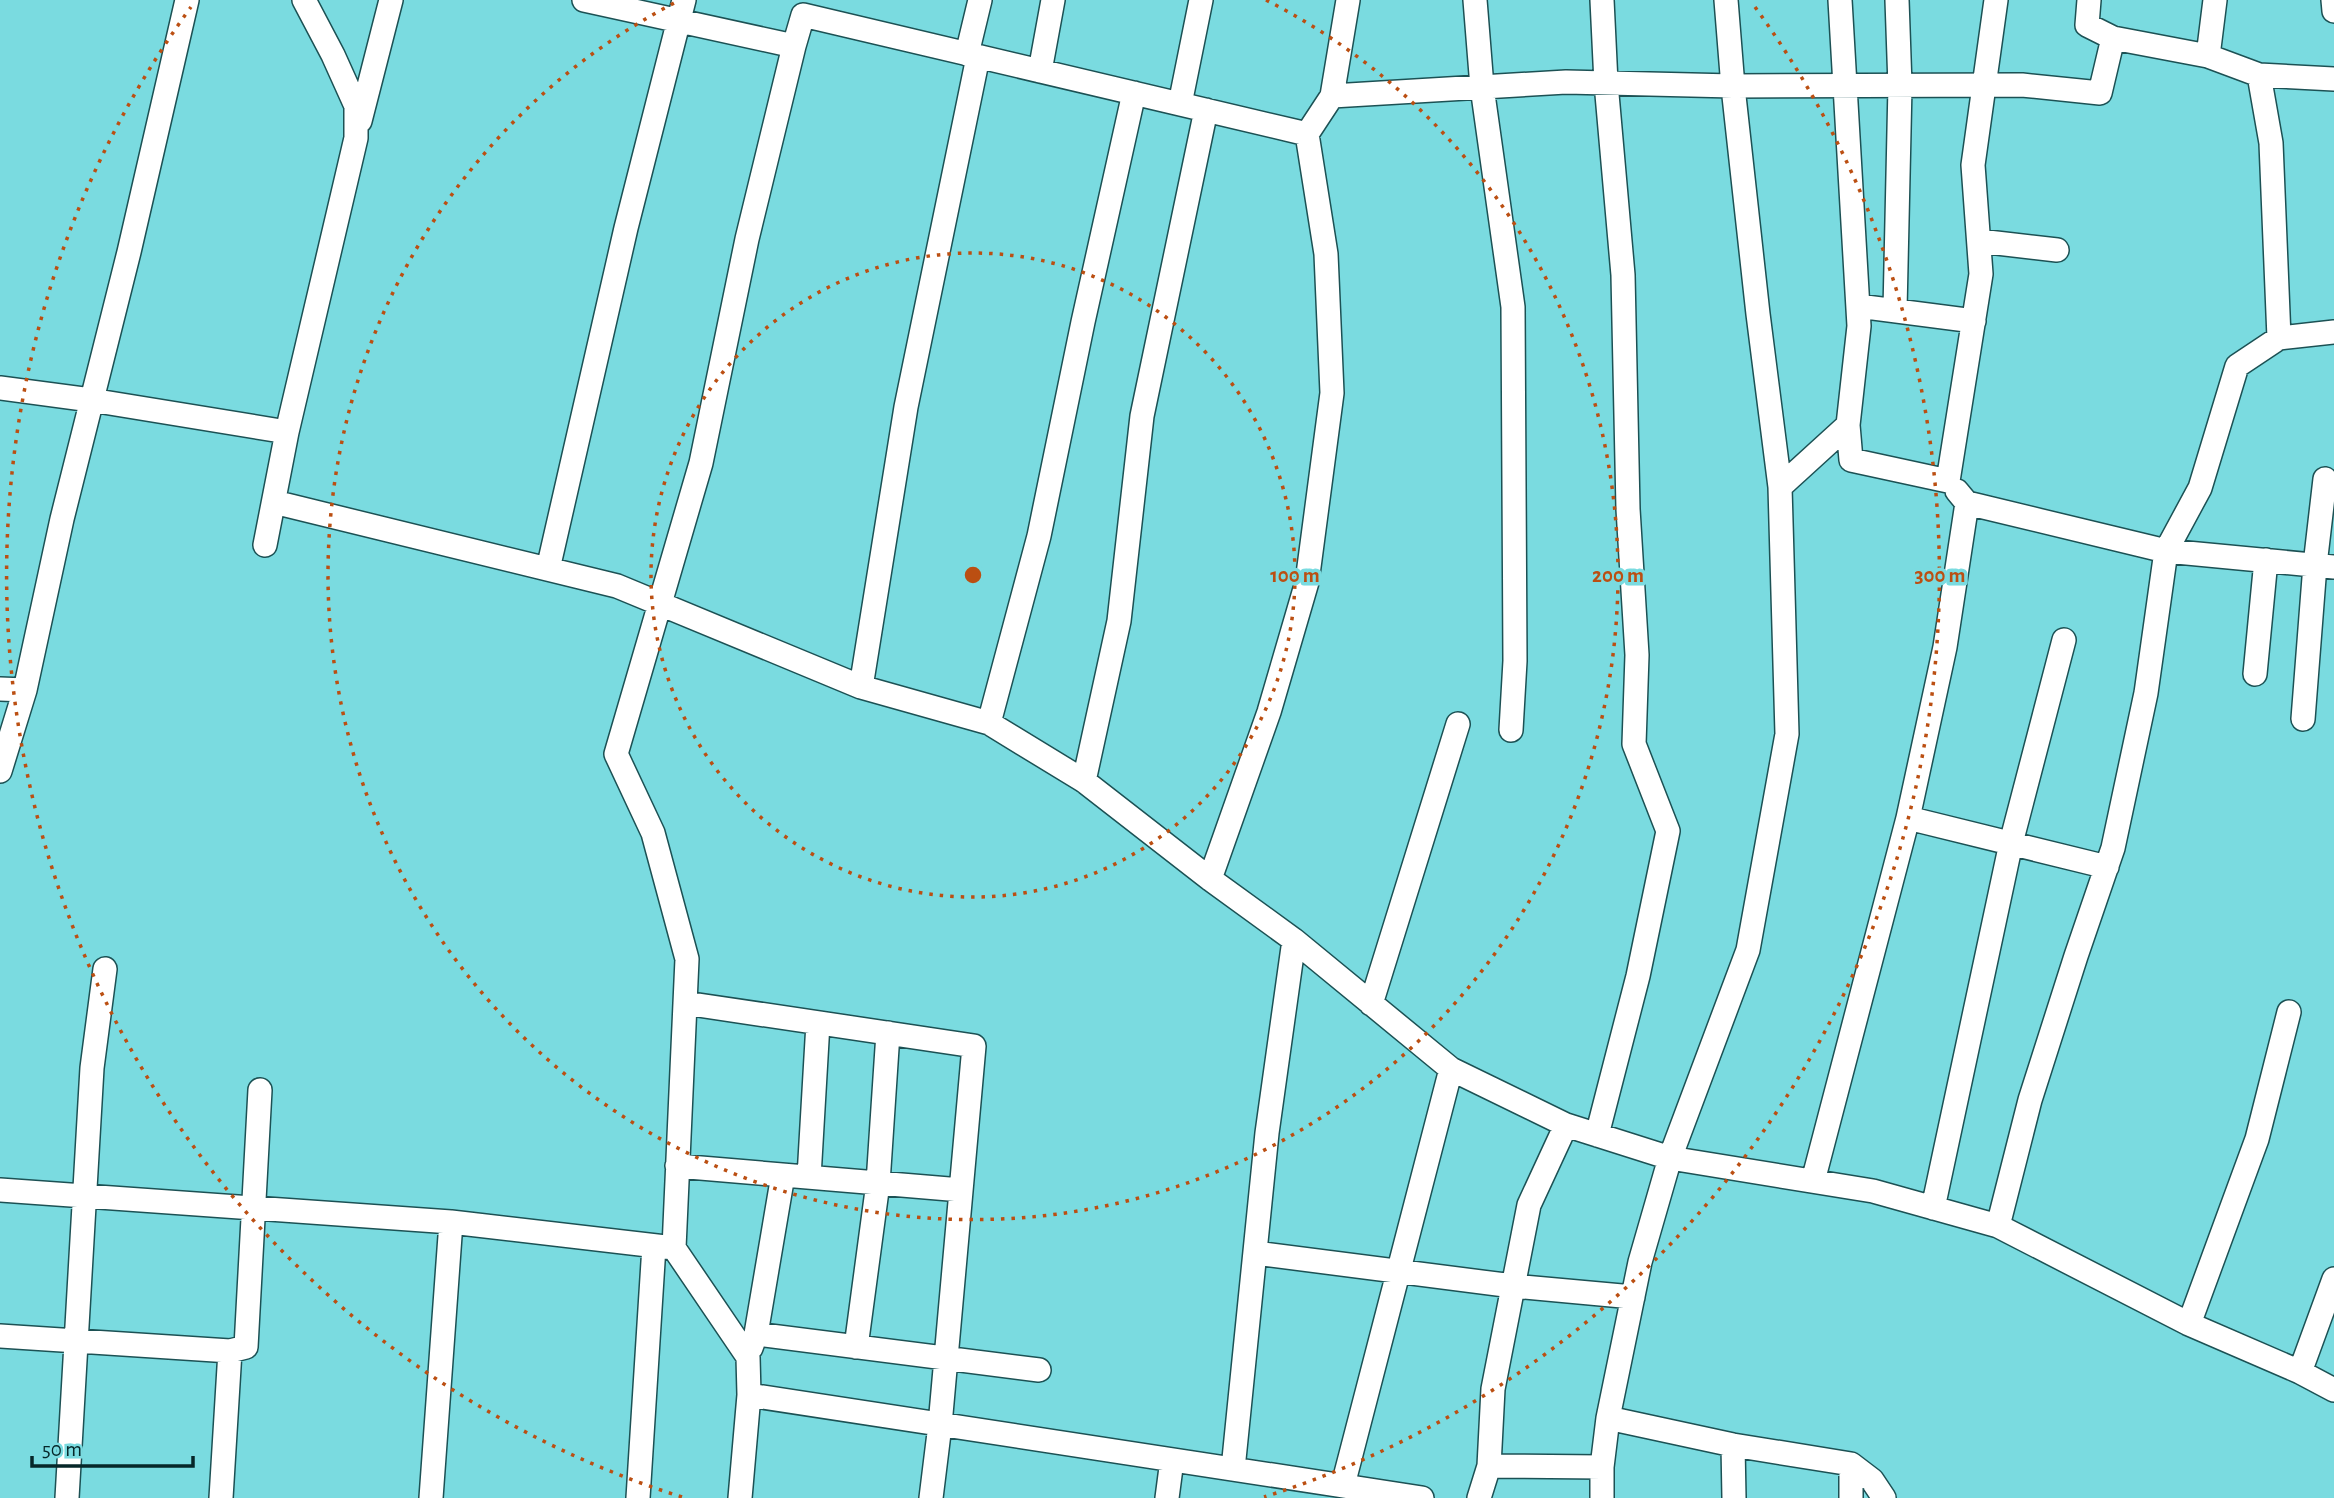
<svg xmlns="http://www.w3.org/2000/svg" width="2334" height="1498" font-family="'Alegreya Sans',sans-serif">
	<style>
		.lines { fill: none; stroke-linecap: round; stroke-linejoin: round }
		.street-casing { stroke: #1c5154; stroke-width: 26 }
		.street { stroke: #fff; stroke-width: 23 }
		.ring { fill: none; stroke: #bb4f12; stroke-width: 3.5; stroke-dasharray: 3.5 7 }
		.centre { fill: #bb4f12; stroke: #7adbe0; stroke-width: 3.5 }
		.ring-label { font-size: 21px; text-anchor: middle; font-weight: bold; fill: #bb4f12; stroke: #7adbe0; stroke-width: 7; stroke-linejoin: round; paint-order: stroke }
	</style>
	<rect width="100%" height="100%" fill="#7adbe0"/>
	<g class="lines">
		<defs>
			<path id="street" d="M584 0 794 46 803 15 1307 134 1332 96 1566 82 1733 86 2022 85 2100 93 2113 38 2208 56 2215 0
				M1475 0 1482 87 1513 307 1515 661 1511 730
				M2089 0 2087 25 2113 38
				M2333 0 2334 11
				M967 54 980 0
				M2208 56 2259 75 2271 143 2279 338 2334 332
				M1040 71 1053 0
				M2259 75 2334 79
				M1332 96 1348 0
				M1180 104 1201 0
				M360 121 391 0
				M1979 241 2057 250
				M1858 306 1974 321
				M1895 310 1900 86 1897 0
				M0 388 91 400 287 432
				M1848 425 1851 460 1948 481 1981 274 1973 165 1996 0
				M1780 487 1848 425 1859 326 1840 0
				M1957 491 1967 503 2166 551 2334 567
				M274 502 617 586 861 687 989 723 1084 781 1210 879 1294 940 1451 1069 1566 1125 1670 1158 1873 1191 1998 1226 2189 1324 2300 1372 2334 1390
				M265 545 287 432 356 138V106L333 55 304 0
				M548 569 626 228 684 0
				M2255 674 2266 560
				M861 687 906 407 978 57
				M0 689 25 690
				M2303 719 2315 565 2325 479
				M989 723 1039 536 1083 322 1134 93
				M0 771 25 690 62 519 129 252 187 0
				M1084 781 1119 621 1142 416 1206 110
				M1908 818 2107 867
				M1210 879 1269 712 1307 582 1332 393 1326 254 1307 134
				M685 1003 974 1046 940 1425 931 1498
				M1371 1004 1458 724
				M1597 1135 1638 976 1668 831 1634 744 1637 655 1628 509 1623 275 1606 83 1602 0
				M677 1166 961 1190
				M809 1177 818 1023
				M1813 1181 1908 818 1945 647 1967 503
				M0 1190 451 1222 674 1248
				M1933 1208 2011 843 2064 640
				M1998 1226 2030 1100 2076 956 2113 848 2146 693 2166 551 2200 488 2237 366 2279 338
				M1255 1253 1513 1286 1633 1297
				M2189 1324 2257 1139 2289 1012
				M756 1334 1039 1370
				M0 1336 230 1351
				M856 1347 878 1183 888 1033
				M751 1348 756 1334 783 1175
				M2300 1372 2334 1279
				M749 1395 1422 1498
				M1608 1418 1733 1445 1851 1464V1498
				M1733 1445 1734 1498
				M1851 1464 1872 1480 1884 1498
				M1489 1466 1493 1389 1529 1205 1566 1125
				M1233 1469 1267 1133 1294 940
				M1343 1485 1451 1069
				M67 1498 92 1068 105 969
				M221 1498 230 1351 246 1347 260 1090
				M431 1498 451 1222
				M638 1498 654 1246
				M740 1498 749 1395 748 1357 674 1248 687 959 653 833 616 754 701 463 747 239 794 46
				M1167 1498 1172 1460
				M1479 1498 1489 1466 1602 1467
				M1602 1498V1467L1608 1418 1640 1262 1670 1158 1748 950 1787 734 1780 487 1758 314 1733 87 1726 0"/>
		</defs>
		<use href="#street" class="street-casing"/>
		<use href="#street" class="street"/>
	</g>
	<g class="ring">
		<circle cx="973" cy="575" r="322"/>
		<path d="M1266 0A645 645 0 1 1 680 0"/>
		<path d="M682 1497A967 967 0 0 1 191 7M1755 7A967 967 0 0 1 1264 1497"/>
	</g>
	<circle cx="973" cy="575" r="10" class="centre"/>
	<g class="ring-label">
		<text x="1295" y="582">100 m</text>
		<text x="1618" y="582">200 m</text>
		<text x="1940" y="582">300 m</text>
	</g>
	<path d="M32 1456v10h161v-10" fill="none" stroke="#062729" stroke-width="3.5"/>
	<text x="42" y="1456" font-size="21" fill="#062729" stroke="#7adbe0" stroke-width="5" paint-order="stroke">50 m</text>
</svg>
